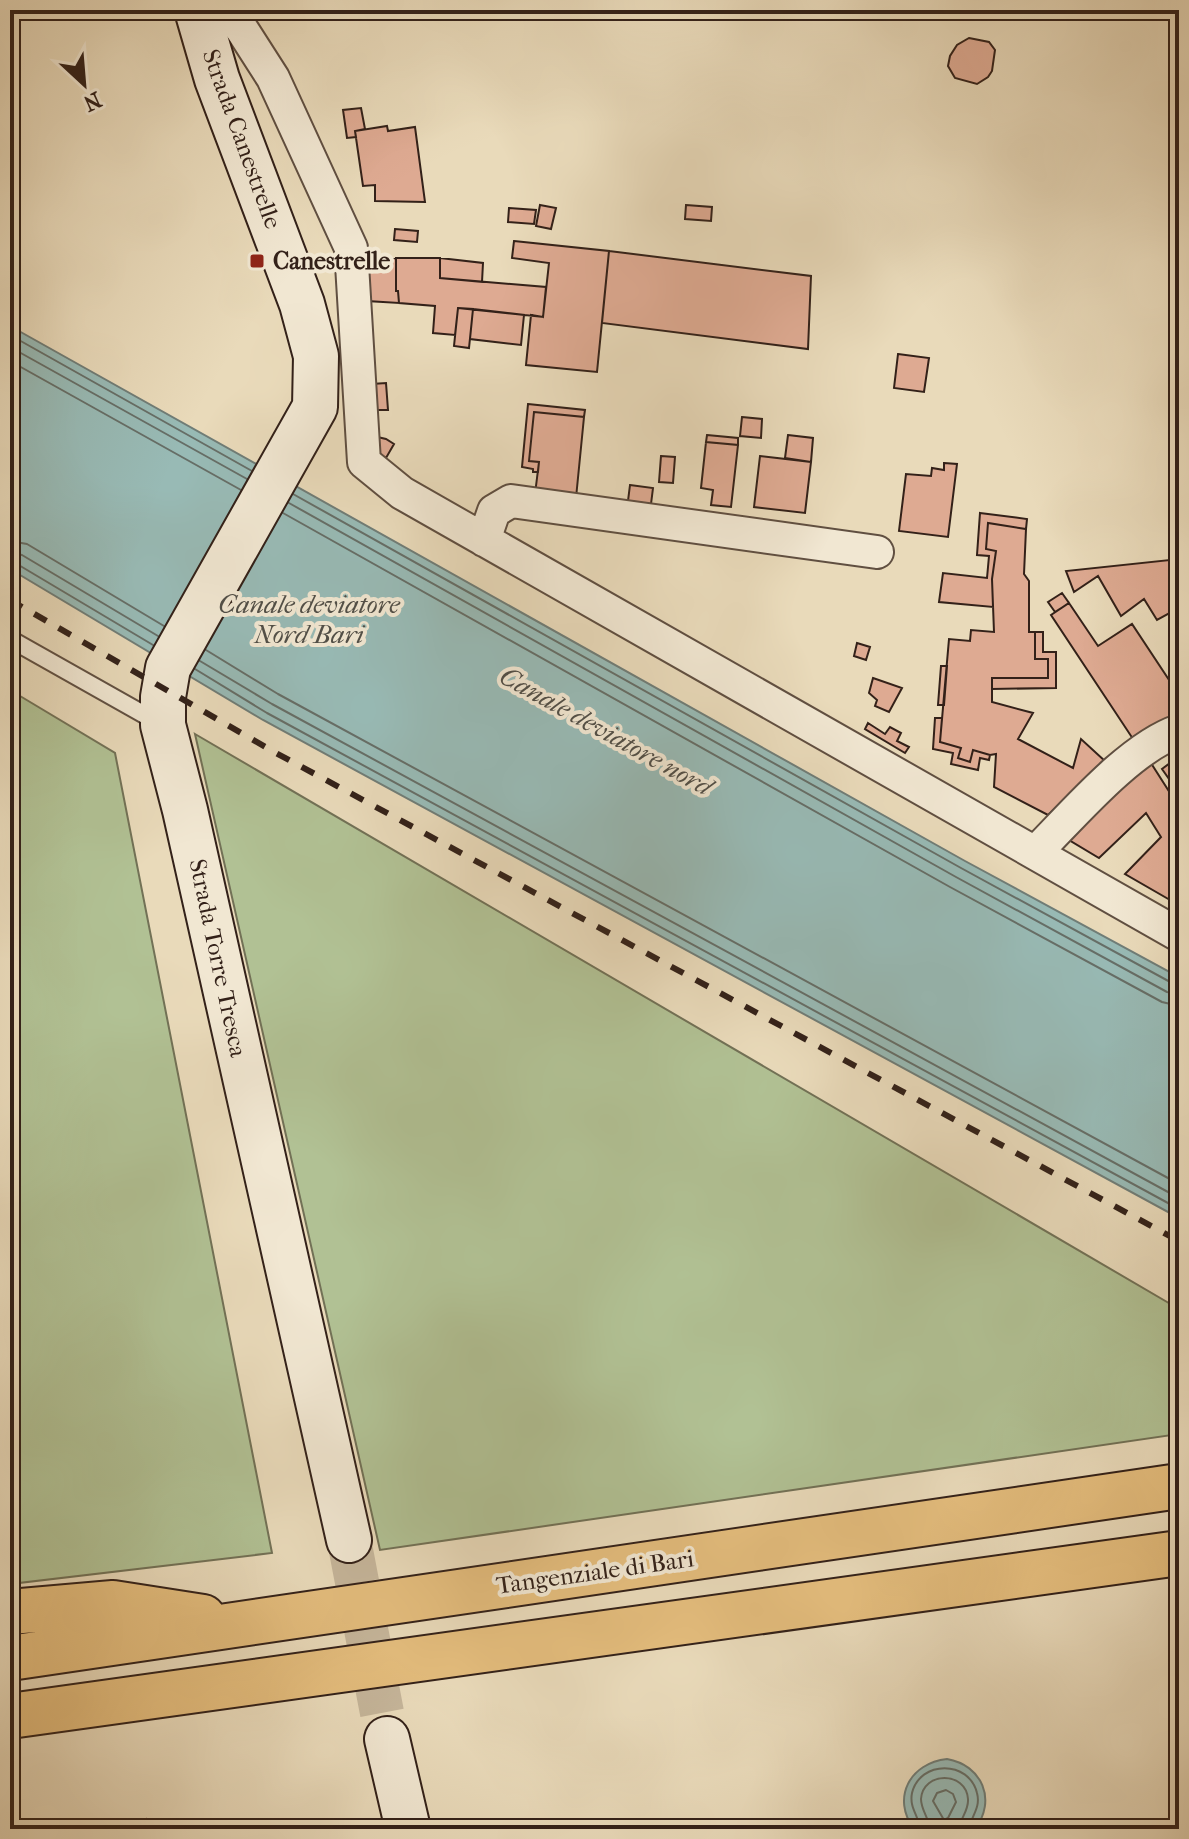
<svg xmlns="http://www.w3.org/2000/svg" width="1189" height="1839" font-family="'IM FELL French Canon',serif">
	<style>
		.green { fill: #b1c194; stroke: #727156; stroke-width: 2 }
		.water { fill: #98bab5; stroke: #707d77; stroke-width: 2 }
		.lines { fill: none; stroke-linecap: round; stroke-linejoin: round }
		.shore { stroke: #666e67; stroke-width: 2 }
		.building { fill: #deaa92; stroke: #332119; stroke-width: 2 }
		.secondary-tunnel { stroke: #c5b59a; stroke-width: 44; stroke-dasharray: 44 22; stroke-linecap: butt }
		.lane-casing { stroke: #604f41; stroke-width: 20 }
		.street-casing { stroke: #604f41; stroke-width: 36 }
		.secondary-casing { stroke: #332119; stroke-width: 48 }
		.highway-casing { stroke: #332119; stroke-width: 48 }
		.lane { stroke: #f1e7d2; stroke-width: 16 }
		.street { stroke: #f1e7d2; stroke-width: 32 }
		.secondary { stroke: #f1e7d2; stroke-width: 44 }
		.highway { stroke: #e4bd7d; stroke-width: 44 }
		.rail { stroke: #332119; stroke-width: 6; stroke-dasharray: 14 14; stroke-linecap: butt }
		.poi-dot { fill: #8f2418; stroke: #f1e7d2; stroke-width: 3 }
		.labels { text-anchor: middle; stroke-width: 8; stroke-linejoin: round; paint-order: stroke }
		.street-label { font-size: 24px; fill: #332119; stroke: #f1e7d2 }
		.poi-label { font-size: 24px; font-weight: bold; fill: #332119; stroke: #f1e7d2; text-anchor: start }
		.water-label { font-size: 26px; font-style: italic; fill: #514f48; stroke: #f1e7d2 }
	</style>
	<rect width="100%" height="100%" fill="#e9daba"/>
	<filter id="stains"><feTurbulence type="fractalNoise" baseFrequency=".0025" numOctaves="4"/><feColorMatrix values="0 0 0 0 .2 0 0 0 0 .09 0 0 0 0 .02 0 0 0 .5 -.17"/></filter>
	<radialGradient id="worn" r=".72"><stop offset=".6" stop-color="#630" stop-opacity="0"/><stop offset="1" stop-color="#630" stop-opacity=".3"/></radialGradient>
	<path class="green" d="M10 690 115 753 272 1553 10 1584Z
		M195 734 1179 1309V1434L380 1550Z"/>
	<path class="water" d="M10 326 965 861 1179 977V1218L263 720 10 569Z
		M947 1759C982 1765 997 1800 975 1829H914C891 1798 910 1763 947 1759Z"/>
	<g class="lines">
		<path class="shore" d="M10 335 252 471
			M10 347 247 479
			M10 361 241 490
			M293 494 961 868 1172 983 1179 984
			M289 503 956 877 1167 992 1179 994
			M283 513 950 887 1162 1002 1179 1006
			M10 541 27 544 164 626
			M10 553 22 555 158 636
			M10 563 17 564 153 645
			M206 650 278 694 1179 1184
			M200 661 272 704 1179 1198
			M195 669 267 713 1179 1209
			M946 1790 953 1794 956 1802 948 1818 944 1820 933 1801 937 1793Z
			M920 1829C919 1816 909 1808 912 1793 920 1760 969 1760 977 1793 981 1808 971 1816 969 1829
			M930 1829C929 1818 921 1810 921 1799 923 1771 966 1771 968 1799 969 1811 960 1818 959 1829"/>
	</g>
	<path class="building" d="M969 38 989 42 995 50 992 71 988 77 977 84 955 78 948 66 950 56 957 45Z
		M361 108 365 129 355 131 356 137 347 138 343 110Z
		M387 126 388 131 415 127 425 202 375 201V185L363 186 355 131Z
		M540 205 556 208 551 229 536 226Z
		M686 205 712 207 711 221 685 219Z
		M509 208 536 210 534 224 508 222Z
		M395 229 418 231 417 242 394 240Z
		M514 241 609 251 597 372 526 365 531 315 543 317 549 263 512 258Z
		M609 251 811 276 808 349 602 323Z
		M396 258H440V278L546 287 543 317 458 308 455 335 433 333 435 306 399 303 398 291H396Z
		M396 258V291H398L399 303 367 301 365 259Z
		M440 258 483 263 482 282 440 278Z
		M458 308 473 309 469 348 454 346Z
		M473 309 524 315 521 345 470 339Z
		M898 354 929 358 924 392 894 388Z
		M386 383 388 410H373L372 384Z
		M528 404 585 410 584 417 534 412 529 461 539 462 538 472H533V469L522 467Z
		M534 412 584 417 576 498 535 494 539 462 529 461Z
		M742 417 762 419 761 438 740 436Z
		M707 435 738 438V445L706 442Z
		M788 435 813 438 811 462 785 458Z
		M373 436 386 439 394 444 386 458 374 451Z
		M706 442 738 445 731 507 711 505 713 490 701 488Z
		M661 456 675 457 673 483 659 482Z
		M760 456 811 462 805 513 754 507Z
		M944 463 957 464 948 537 899 531 906 474 931 476 932 468 944 470Z
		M630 485 653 488 651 504 628 501Z
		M980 513 1027 519 1026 529 988 523 986 549 996 551 992 579 993 607 939 602 943 573 987 578 989 556 977 555Z
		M988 523 1026 529 1024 574 1029 581V632H1035V659H1048V678H992V702L1033 713 1018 739 1073 768 1081 739 1106 762 1048 815 994 787 996 754 990 755 973 750 970 762 958 758 961 748 940 742 949 639 970 641 971 630 994 632 992 579 996 551 986 549Z
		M1179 559V608L1157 620 1144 599 1121 616 1098 576 1074 592 1066 571Z
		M1062 593 1069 603 1055 612 1048 602Z
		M1069 603 1098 646 1132 624 1179 695V718L1137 745 1051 615Z
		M1035 632H1043V652H1056V688L992 689V678H1048V659H1035Z
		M857 643 870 647 866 660 854 656Z
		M941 666H947L944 705H938Z
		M873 678 902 688 889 712 875 706 877 700 869 693Z
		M935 718H942L940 742 961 748 958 758 970 762 973 750 990 755 989 760 980 758 978 770 951 764 953 753 933 749Z
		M868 723 885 734 890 727 901 733 897 741 909 747 905 753 865 729Z
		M1149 760 1179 807V901L1177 904 1125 874 1161 837 1146 813 1099 858 1069 840Z
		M1174 760 1179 767V782L1174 786 1162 769Z
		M146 1819 149 1829H127L126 1825Z"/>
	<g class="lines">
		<path class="secondary-tunnel" d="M349 1540 387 1739"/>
		<defs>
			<path id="lane" d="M10 639 159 723"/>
			<path id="street" d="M225 10 241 28 273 78 351 248 364 462 402 493 1179 935
				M484 540 494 511 511 501 877 552
				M1035 853C1072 816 1130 747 1179 731"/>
			<path id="secondary" d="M197 10 217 79 302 304 316 356 315 407 168 668 163 697V725L185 810 349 1540
				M387 1739 408 1829"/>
			<path id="highway" d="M10 1612 113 1603 203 1617
				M10 1658 1179 1486
				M10 1716 1179 1553"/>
		</defs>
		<use href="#lane" class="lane-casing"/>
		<use href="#street" class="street-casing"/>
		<use href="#secondary" class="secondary-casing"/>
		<use href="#highway" class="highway-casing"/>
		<use href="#lane" class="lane"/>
		<use href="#street" class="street"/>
		<use href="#secondary" class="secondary"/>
		<use href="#highway" class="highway"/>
		<path class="rail" d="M10 600 276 753 1179 1241"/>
	</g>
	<rect class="poi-dot" x="249" y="253" width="16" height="16" rx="4"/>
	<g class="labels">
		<g class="street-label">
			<text transform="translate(242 139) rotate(70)" y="8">Strada Canestrelle</text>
			<text transform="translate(218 958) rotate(78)" y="8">Strada Torre Tresca</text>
			<text transform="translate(595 1572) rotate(-8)" y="8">Tangenziale di Bari</text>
		</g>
		<g class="poi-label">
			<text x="273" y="269">Canestrelle</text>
		</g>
		<g class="water-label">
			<text x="309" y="613">Canale deviatore<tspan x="309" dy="30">Nord Bari</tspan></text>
			<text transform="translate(606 731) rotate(29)" y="9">Canale deviatore nord</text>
		</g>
	</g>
	<rect width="1189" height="1839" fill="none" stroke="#e9daba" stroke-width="40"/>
	<rect x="12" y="12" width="1165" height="1815" fill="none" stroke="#332119" stroke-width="4"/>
	<rect x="20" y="20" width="1149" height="1799" fill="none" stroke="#332119" stroke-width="2"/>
	<g transform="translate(84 84) rotate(154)" stroke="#f1e7d2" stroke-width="6" paint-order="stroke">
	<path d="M0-6L14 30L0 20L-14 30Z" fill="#332119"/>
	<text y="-12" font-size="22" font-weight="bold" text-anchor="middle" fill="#332119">N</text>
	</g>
	<rect width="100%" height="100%" filter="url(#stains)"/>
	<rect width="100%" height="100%" fill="url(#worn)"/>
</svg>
